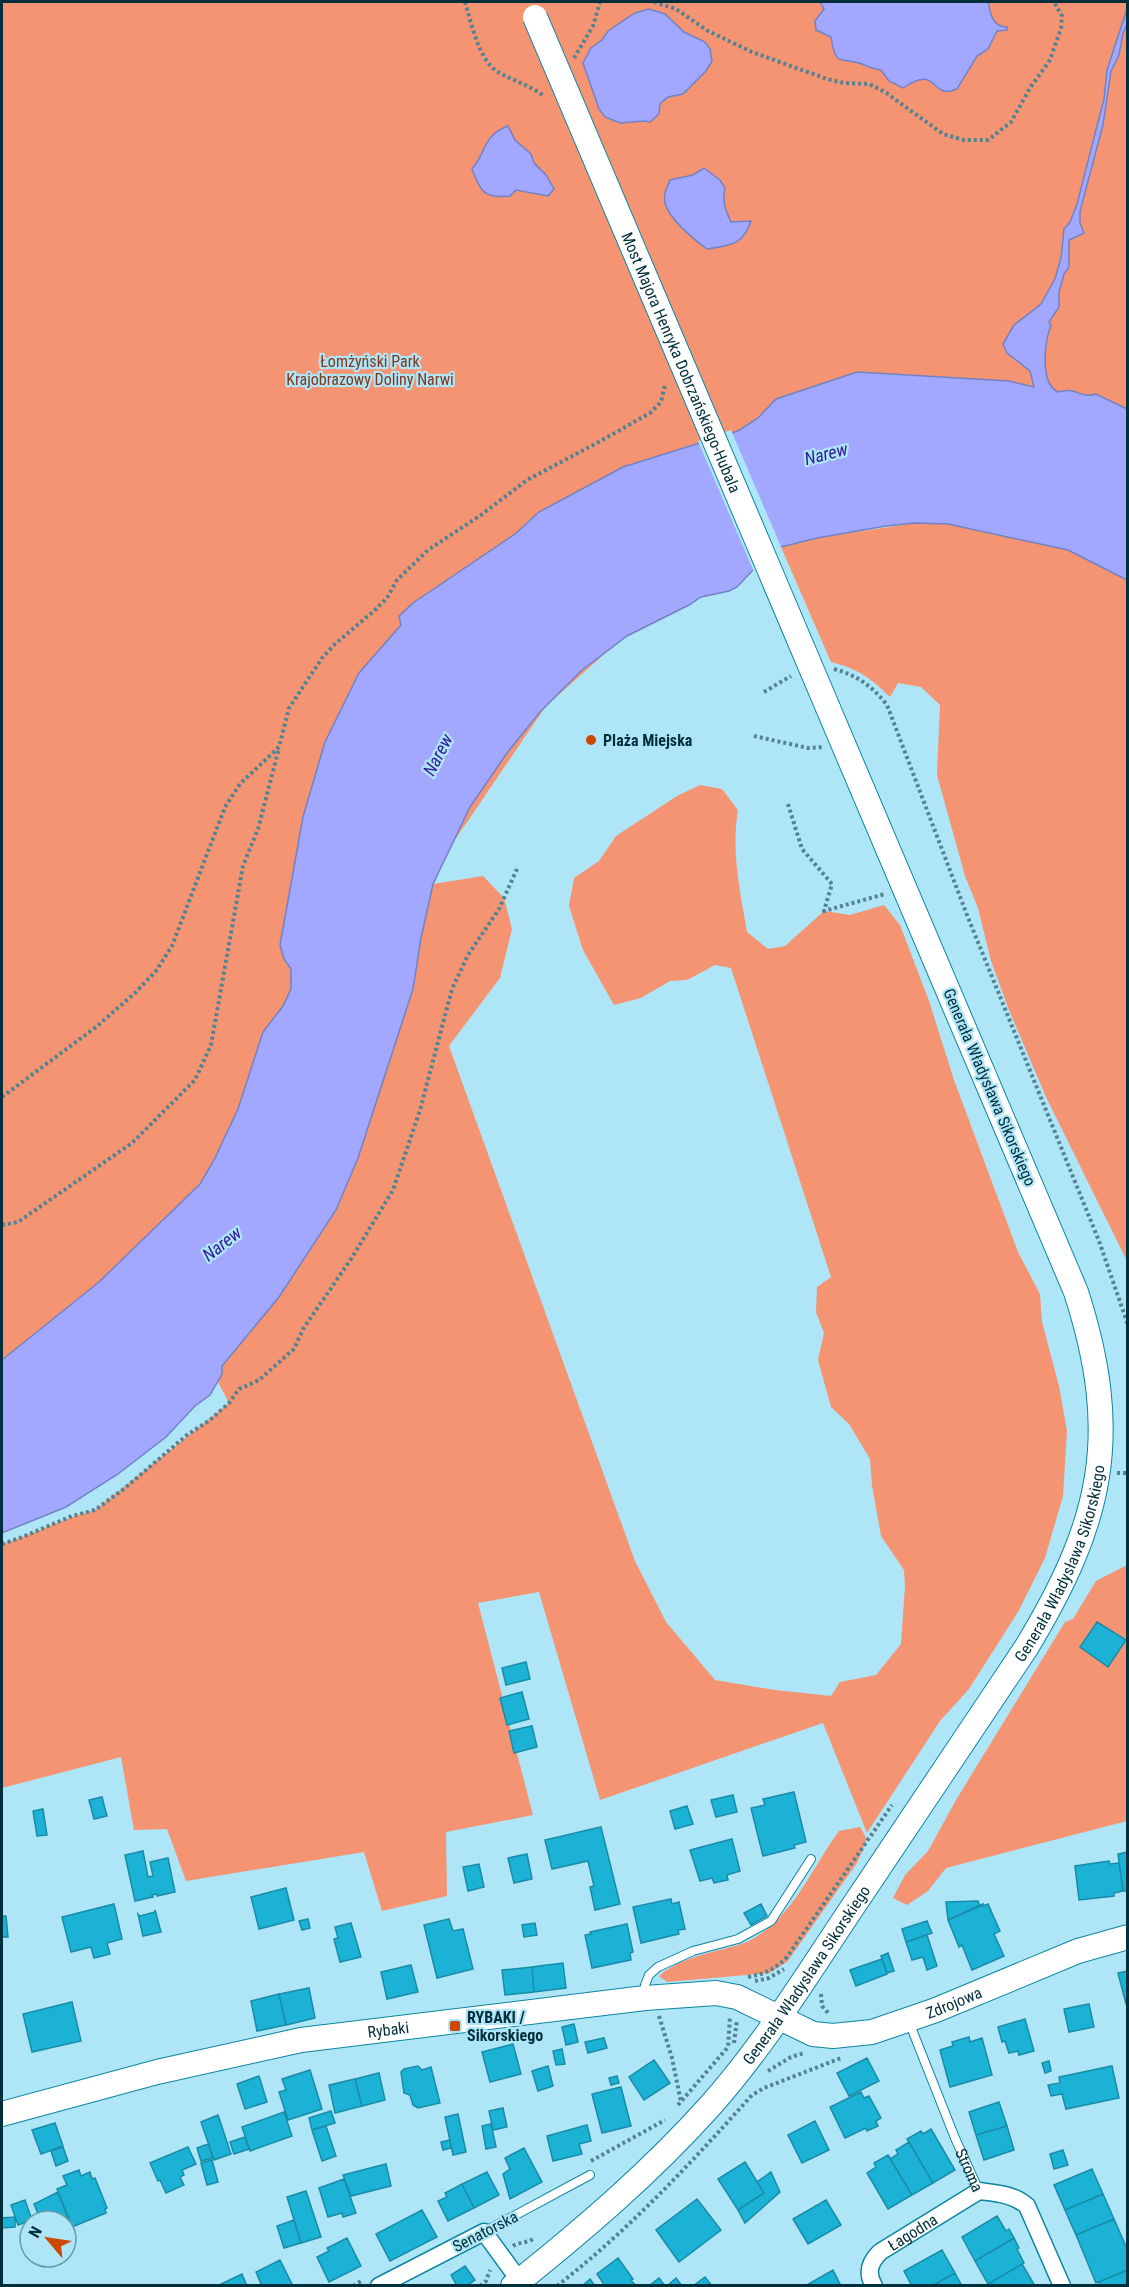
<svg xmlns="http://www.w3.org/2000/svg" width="1129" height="2287" font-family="'Roboto Condensed',sans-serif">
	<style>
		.green { fill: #f59472 }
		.water { fill: #a2a7ff; stroke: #7183c4; stroke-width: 1.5 }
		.pier { fill: #aee5f7 }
		.building { fill: #1bb2d6; stroke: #198ba7; stroke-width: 1.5 }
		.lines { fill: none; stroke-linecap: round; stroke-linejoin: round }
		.lane-casing { stroke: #0c85a2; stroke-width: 10 }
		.street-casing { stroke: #0c85a2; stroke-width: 19 }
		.secondary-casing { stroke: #0c85a2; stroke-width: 26 }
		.path { stroke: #518392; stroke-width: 4; stroke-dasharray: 3 3; stroke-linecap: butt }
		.lane { stroke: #fff; stroke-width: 8 }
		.street { stroke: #fff; stroke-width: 16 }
		.secondary { stroke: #fff; stroke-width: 24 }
		.secondary-bridge-casing { stroke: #0c85a2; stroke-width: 26; stroke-linecap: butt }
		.secondary-bridge { stroke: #fff; stroke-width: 24 }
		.poi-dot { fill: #cc4700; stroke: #aee5f7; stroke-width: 2 }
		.labels { text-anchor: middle; stroke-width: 4.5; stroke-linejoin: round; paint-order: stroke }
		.park-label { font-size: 16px; fill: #81371a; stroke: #aee5f7 }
		.street-label { font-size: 16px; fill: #002e3a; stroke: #aee5f7 }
		.poi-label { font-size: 16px; font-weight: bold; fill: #002e3a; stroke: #aee5f7; text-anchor: start }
		.water-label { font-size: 18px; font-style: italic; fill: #341c99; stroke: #aee5f7 }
	</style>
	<rect width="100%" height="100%" fill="#aee5f7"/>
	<path class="green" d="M2 2H1127V539L881 499 701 568 546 706 414 900 2 1451Z
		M915 523 948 524 1068 550 1127 580V1261L1046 1097 1009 1010 991 961 978 908 965 876 937 775 940 705 921 687 898 683 890 697C870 677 858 669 831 662L781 547 817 538Z
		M700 785 722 789 738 810C731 851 740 891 747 932L768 949 785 946 824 911 850 915 884 905 900 925 929 1001 954 1080 1018 1252 1040 1294 1042 1322 1059 1386 1067 1431 1063 1496 1045 1558 1018 1612 969 1689 940 1721 867 1833 823 1723 600 1800 539 1592 478 1603 533 1815 446 1832 447 1896 382 1911 364 1852 186 1881 167 1829 134 1830 121 1757 2 1788V1544C34 1534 63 1518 95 1510L229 1403 218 1382 222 1366 279 1297 336 1210 358 1158 413 989 421 938 433 884 483 876 504 898 512 929 500 978 449 1046 635 1561 666 1622 715 1680 775 1690 831 1696 840 1682 876 1675 901 1644 905 1586 904 1570 881 1536 872 1485 870 1459 849 1424 831 1407 818 1360 824 1333 816 1312 817 1287 831 1277 731 968 715 965 687 980 670 981 641 998 614 1005 583 950 569 906 574 878 599 861 616 836 677 796Z
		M1127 1565V1821L946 1868 928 1891 907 1905 893 1898 905 1875 928 1851 956 1800 1065 1622 1073 1619 1096 1581Z
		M860 1827 867 1839 857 1863 787 1962 769 1973 667 1982 659 1976C677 1960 704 1954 727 1948 734 1946 742 1944 749 1941 793 1918 811 1869 839 1831Z"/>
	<path class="water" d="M820 2H989C989 13 993 27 1007 27V30L997 31 988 49 977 56 957 89C929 101 940 63 903 88L889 81 881 70C873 69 869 67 862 64 840 56 836 69 831 37L816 30 815 21 824 9Z
		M649 9 665 14 684 32 705 42 710 49 712 61 706 71 683 94 668 97 660 104 659 114 650 122 644 121 620 123 605 117 599 109 583 63 591 48 602 40 608 31 635 13Z
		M1127 9V25L1123 33 1119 55 1111 71 1103 125 1080 211V223L1084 233 1069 240V267L1064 274 1059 292V307L1049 322 1051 325C1045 341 1039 383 1058 392 1076 386 1080 399 1096 394L1127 409V580L1068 550 948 524 915 523 886 526 817 538 773 549 737 587 729 591 701 597 689 605 627 636 581 671 540 712 507 753 470 807 433 884 421 938 413 989 358 1158 336 1210 279 1297 222 1366V1374L210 1395 195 1406 166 1437 118 1474 66 1507 2 1533V1360L99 1282 200 1184 215 1158 238 1109 263 1032 283 1006 291 989V969L284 959 280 945 303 817 325 742 359 673 401 625 399 616 413 603 515 534 539 512 623 467 738 431 758 418 776 399 857 372 1009 381 1034 387 1030 371 1007 353 1003 344 1014 325 1041 304 1055 279 1061 258 1064 229 1070 222 1077 204 1104 99 1107 70Z
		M508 126 515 140 531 154 534 163 546 175 554 189 548 196 516 190 510 196C483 199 481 191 472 169 486 153 483 135 508 126Z
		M704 168 720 180 725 188C722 201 725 209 731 222L751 221C743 246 729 245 707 249 694 240 669 219 665 203 663 195 667 187 670 180L693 175Z"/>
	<path class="pier" d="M731 430 782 549 774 552 754 572 698 441Z"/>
	<path class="building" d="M1097 1622 1126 1640 1108 1667 1080 1647Z
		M526 1662 530 1679 506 1685 502 1668Z
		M522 1692 529 1719 507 1725 500 1698Z
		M532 1726 537 1747 514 1753 509 1731Z
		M794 1792 806 1842 794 1845 795 1848 763 1856 751 1808 765 1805 763 1799Z
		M733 1795 737 1812 716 1817 711 1800Z
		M102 1797 107 1816 94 1819 89 1800Z
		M687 1806 693 1824 675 1829 670 1811Z
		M43 1809 47 1835 37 1836 33 1811Z
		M601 1827 620 1904 595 1910 590 1887 594 1886 588 1861 552 1869 545 1840Z
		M732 1839 740 1871 727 1875 728 1880 714 1883 712 1878 700 1881 690 1850Z
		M143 1851 148 1877 153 1876 150 1862 168 1858 175 1892 157 1896V1894L152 1895 153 1897 135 1901 125 1855Z
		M1128 1852V1891H1123L1118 1854Z
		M527 1854 532 1879 514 1883 508 1858Z
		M1109 1861 1110 1864 1119 1863 1123 1891 1114 1893V1896L1079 1900 1075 1866Z
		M479 1864 484 1887 468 1891 463 1867Z
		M286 1888 294 1920 259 1929 251 1897Z
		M671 1899 672 1904 679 1902 685 1929 678 1930 679 1934 641 1943 633 1907Z
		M978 1901 980 1906 948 1920 946 1902Z
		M114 1904 122 1939 107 1943 110 1954 94 1958 91 1947 71 1952 62 1917Z
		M761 1904 767 1916 751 1925 744 1913Z
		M983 1904V1906L988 1904 1000 1931 994 1934 1004 1956 972 1970 962 1945 959 1947 948 1920Z
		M155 1910 161 1932 143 1936 138 1914 140 1916 155 1912Z
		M2 1916H6L8 1937H2Z
		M308 1919 310 1928 302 1930 299 1921Z
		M449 1919 453 1931 463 1929 473 1969 437 1978 424 1925Z
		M927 1921 932 1933 906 1942 902 1929Z
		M351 1923 361 1957 340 1962 334 1939 338 1938 335 1927Z
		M535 1923 537 1935 524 1937 522 1925Z
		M627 1924 633 1952 630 1953 631 1960 592 1968 585 1935 591 1934 590 1932Z
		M927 1935 937 1966 927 1970 923 1957 912 1960 906 1942Z
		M888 1953 894 1971 887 1973 881 1956Z
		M882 1959 887 1974 856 1986 850 1970Z
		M563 1963 566 1988 534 1992 532 1967Z
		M411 1965 418 1992 387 1999 381 1972Z
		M532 1967 534 1992 505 1995 502 1970Z
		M1128 1971V2004H1126L1118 1973Z
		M309 1988 315 2018 286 2025 279 1994Z
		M279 1994 286 2025 257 2031 251 2001Z
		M72 2002 81 2041 32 2052 23 2014Z
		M1089 2004 1094 2027 1069 2032 1064 2009Z
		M1025 2019 1034 2051 1019 2055 1018 2051 1009 2053 1005 2041 1002 2042 998 2027Z
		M574 2024 578 2042 566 2045 562 2027Z
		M969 2037 970 2042 982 2038 992 2075 950 2087 940 2050 953 2046 952 2042Z
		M604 2038 607 2048 588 2053 585 2042Z
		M513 2044 521 2074 490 2082 482 2052Z
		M562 2049 565 2064 556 2065 553 2051Z
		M867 2058 879 2081 849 2096 837 2073Z
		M654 2060 670 2083 644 2100 629 2077Z
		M1049 2061 1051 2071 1045 2073 1042 2063Z
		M418 2066 422 2070 431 2067 440 2103 418 2108 413 2105 410 2095 404 2093 401 2072 404 2069Z
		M548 2066 553 2086 538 2091 532 2071Z
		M1112 2066 1119 2098 1066 2109 1062 2094 1051 2096 1048 2085 1060 2083 1059 2077Z
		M310 2070 322 2109 288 2120 279 2092 286 2090 282 2079Z
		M379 2073 385 2100 362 2106 355 2079Z
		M259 2076 267 2102 245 2109 237 2084Z
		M617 2076 619 2083 611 2085 609 2078Z
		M355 2079 362 2106 335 2113 329 2085Z
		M621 2087 631 2126 602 2133 592 2094Z
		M861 2092 864 2098 869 2096 881 2118 876 2121 878 2126 867 2131 866 2128 845 2138 830 2107Z
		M999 2102 1007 2126 976 2135 969 2112Z
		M503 2108 507 2127 493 2130 489 2111Z
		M331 2111 335 2123 312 2130 309 2118Z
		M284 2112 292 2136 250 2151 242 2127Z
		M458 2114 466 2152 453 2155 445 2117Z
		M218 2115 231 2154 214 2160 201 2122Z
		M815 2121 829 2150 802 2163 788 2135Z
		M55 2123 63 2146 41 2154 32 2130Z
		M491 2124 496 2147 486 2149 482 2126Z
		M587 2125 591 2141 579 2144 582 2154 553 2161 547 2136Z
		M326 2126 336 2156 322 2161 312 2130Z
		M1007 2126 1014 2150 984 2160 976 2135Z
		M931 2129 955 2170 933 2183 907 2139 921 2131 923 2134Z
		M245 2137 249 2149 234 2154 230 2142Z
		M450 2140 451 2148 443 2150 441 2142Z
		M909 2142 933 2183 912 2195 890 2159 898 2154 896 2150Z
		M208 2144 213 2158 201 2161 197 2148Z
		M63 2147 68 2161 56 2166 51 2151Z
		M188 2147 196 2164 182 2170 184 2175 180 2177 184 2185 166 2193 160 2180 158 2181 150 2163Z
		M524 2148 542 2182 510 2199 503 2174 510 2169 505 2158Z
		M1063 2150 1068 2165 1054 2169 1050 2154Z
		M888 2155 912 2195 888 2209 867 2173 876 2167 874 2163Z
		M212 2160 218 2182 207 2185 201 2163Z
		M745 2162 764 2193 738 2210 718 2179Z
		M386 2164 391 2186 351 2196 343 2175Z
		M1092 2169 1103 2194 1065 2210 1054 2185Z
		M79 2170 81 2176 90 2172 92 2179 95 2178 107 2208 105 2209 106 2213 72 2227 57 2189 67 2185 63 2176Z
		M487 2172 499 2195 474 2208 462 2184Z
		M771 2172 780 2192 745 2223 738 2210 764 2193 757 2182Z
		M344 2179 356 2213 343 2217 342 2213 328 2217 319 2188Z
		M462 2184 474 2208 448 2221 438 2201 447 2197 445 2193Z
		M306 2191 321 2237 301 2243 287 2197Z
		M58 2192 69 2221H41L34 2204Z
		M1103 2194 1114 2219 1076 2235 1065 2210Z
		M697 2199 721 2230 679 2262 656 2230Z
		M25 2200 32 2220 18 2225 11 2205Z
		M826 2200 841 2225 808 2244 793 2219Z
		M422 2210 437 2237 390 2261 376 2234Z
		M997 2216 1006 2231 1009 2229 1014 2238 975 2261 962 2237Z
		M15 2217V2227L2 2228V2218Z
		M1114 2219 1128 2251V2270L1096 2283 1076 2235Z
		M294 2220 301 2243 284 2248 277 2226Z
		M347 2238 361 2266 329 2282 317 2257 329 2251 327 2248Z
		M1014 2238 1019 2248 1017 2249 1024 2263 988 2284 975 2261Z
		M942 2250 955 2273 932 2286H912L904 2271Z
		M618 2258 633 2279 631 2280 636 2286H605L597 2274Z
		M280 2260 293 2286H262L256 2272Z
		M1022 2264 1035 2286H986L988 2284Z
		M465 2266 475 2280 466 2286H457L451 2275Z
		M833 2270 841 2286H805Z
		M1127 2270 1128 2286H1100L1099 2282Z
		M955 2273 962 2286H932Z
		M242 2274 247 2286H217Z
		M705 2277 712 2286H693Z
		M659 2278 665 2286H650V2285Z
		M676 2278 682 2286H667Z
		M590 2279 595 2286H582Z"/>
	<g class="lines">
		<defs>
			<g id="lane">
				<path d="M645 1996V1985L649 1975 658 1967 693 1951 738 1939 771 1921 811 1859"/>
				<path id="s1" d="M909 2022 955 2138 979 2191"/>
				<path d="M484 2232 590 2175"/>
			</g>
			<g id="street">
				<path d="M379 2286 484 2232 519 2280"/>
				<path id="s2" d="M874 2286C866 2273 870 2262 880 2252L979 2191C995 2193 1014 2194 1027 2206L1062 2286"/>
			</g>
			<g id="secondary">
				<path id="s3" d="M2 2114 157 2072 301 2040 645 1998 716 1993 737 1997 813 2034 833 2036 872 2032 936 2010 1078 1951 1128 1937"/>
				<path id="s4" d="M513 2286C583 2230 650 2173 710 2106 767 2042 812 1967 860 1896 915 1813 971 1731 1026 1648 1103 1521 1122 1435 1076 1292L828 708"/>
			</g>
		</defs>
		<use href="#lane" class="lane-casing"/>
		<use href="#street" class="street-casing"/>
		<use href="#secondary" class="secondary-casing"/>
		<path class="path" d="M465 2C471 22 479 61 498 72 514 81 529 85 544 96
			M654 2 676 9 708 31 752 52 827 79 844 83 869 84 885 92 943 134 964 140H988L1011 122 1030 88 1050 60 1061 28 1062 16 1054 2
			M574 58 593 26 600 2
			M834 669C857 675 873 687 887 705L967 915 1099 1241 1128 1325
			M764 692 791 676
			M754 736 808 748 824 747
			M788 804 802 849 832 884 824 911 885 894
			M2 1097 96 1027 135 993 156 971 172 946 225 807 240 784 279 747 289 708 322 658 335 644 375 610 387 598 397 580 428 550 481 515 527 480 597 443 650 413 661 402 665 385
			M2 1225 18 1222 132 1143 195 1080 211 1045 243 866 258 829 279 748
			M1117 1473H1128
			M2 1544 20 1538 72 1516 95 1510 125 1488 187 1435 210 1420 229 1403 239 1389 259 1380 294 1349 303 1329 351 1259 393 1190 420 1110 452 989 468 955 499 909 517 869
			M748 1977C765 1974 775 1969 787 1957L892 1805
			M755 1981 769 1978 784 1969
			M821 1994 822 2006 829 2014
			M659 2016 672 2058 681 2102
			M734 2043 737 2020
			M768 2071 791 2057 804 2053
			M678 2105 728 2047 730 2017
			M591 2161 665 2120
			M513 2246C519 2242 527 2243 533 2239
			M353 2286 363 2280
			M480 2286 486 2281 490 2270
			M557 2286C631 2228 690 2164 752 2095L764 2088 841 2058"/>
		<use href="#lane" class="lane"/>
		<use href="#street" class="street"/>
		<use href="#secondary" class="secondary"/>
		<defs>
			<g id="secondary-bridge">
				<path id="s5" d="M535 17 828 708"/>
			</g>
		</defs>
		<use href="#secondary-bridge" class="secondary-bridge-casing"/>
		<use href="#secondary-bridge" class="secondary-bridge"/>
	</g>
	<g class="poi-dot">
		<circle cx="591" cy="740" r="6"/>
		<rect x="449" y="2020" width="12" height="12" rx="3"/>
	</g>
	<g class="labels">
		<g class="park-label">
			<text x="370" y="367">Łomżyński Park<tspan x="370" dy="18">Krajobrazowy Doliny Narwi</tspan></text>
		</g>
		<g class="street-label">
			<text dy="6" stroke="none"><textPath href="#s5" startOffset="375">Most Majora Henryka Dobrzańskiego-Hubala</textPath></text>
			<text transform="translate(990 1087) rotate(67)" y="6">Generała Władysława Sikorskiego</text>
			<text dy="6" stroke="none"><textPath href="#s4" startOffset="916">Generała Władysława Sikorskiego</textPath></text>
			<text dy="6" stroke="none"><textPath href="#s4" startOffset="430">Generała Władysława Sikorskiego</textPath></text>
			<text dy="6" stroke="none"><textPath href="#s3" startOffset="978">Zdrojowa</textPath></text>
			<text dy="6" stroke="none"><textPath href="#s3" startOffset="396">Rybaki</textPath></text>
			<text dy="6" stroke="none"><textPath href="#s1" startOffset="160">Stroma</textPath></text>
			<text transform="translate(485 2231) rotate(-27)" y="6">Senatorska</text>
			<text dy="6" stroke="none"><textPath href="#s2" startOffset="76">Łagodna</textPath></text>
		</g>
		<g class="poi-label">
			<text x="603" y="746">Plaża Miejska</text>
			<text x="467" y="2023">RYBAKI /<tspan x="467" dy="18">Sikorskiego</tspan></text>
		</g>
		<g class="water-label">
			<text transform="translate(826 454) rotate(-14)" y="6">Narew</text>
			<text transform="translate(438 755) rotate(-63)" y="6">Narew</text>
			<text transform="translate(222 1244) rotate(-38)" y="6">Narew</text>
		</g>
	</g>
	<rect width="1129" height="2287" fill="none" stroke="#002e3a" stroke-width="6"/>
	<g transform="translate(48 2239) rotate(299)"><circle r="28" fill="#aee5f7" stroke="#689cab" stroke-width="1.5"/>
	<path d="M0-4.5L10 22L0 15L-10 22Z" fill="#cc4700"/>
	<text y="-9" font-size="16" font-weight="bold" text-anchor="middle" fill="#002e3a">N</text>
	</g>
</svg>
